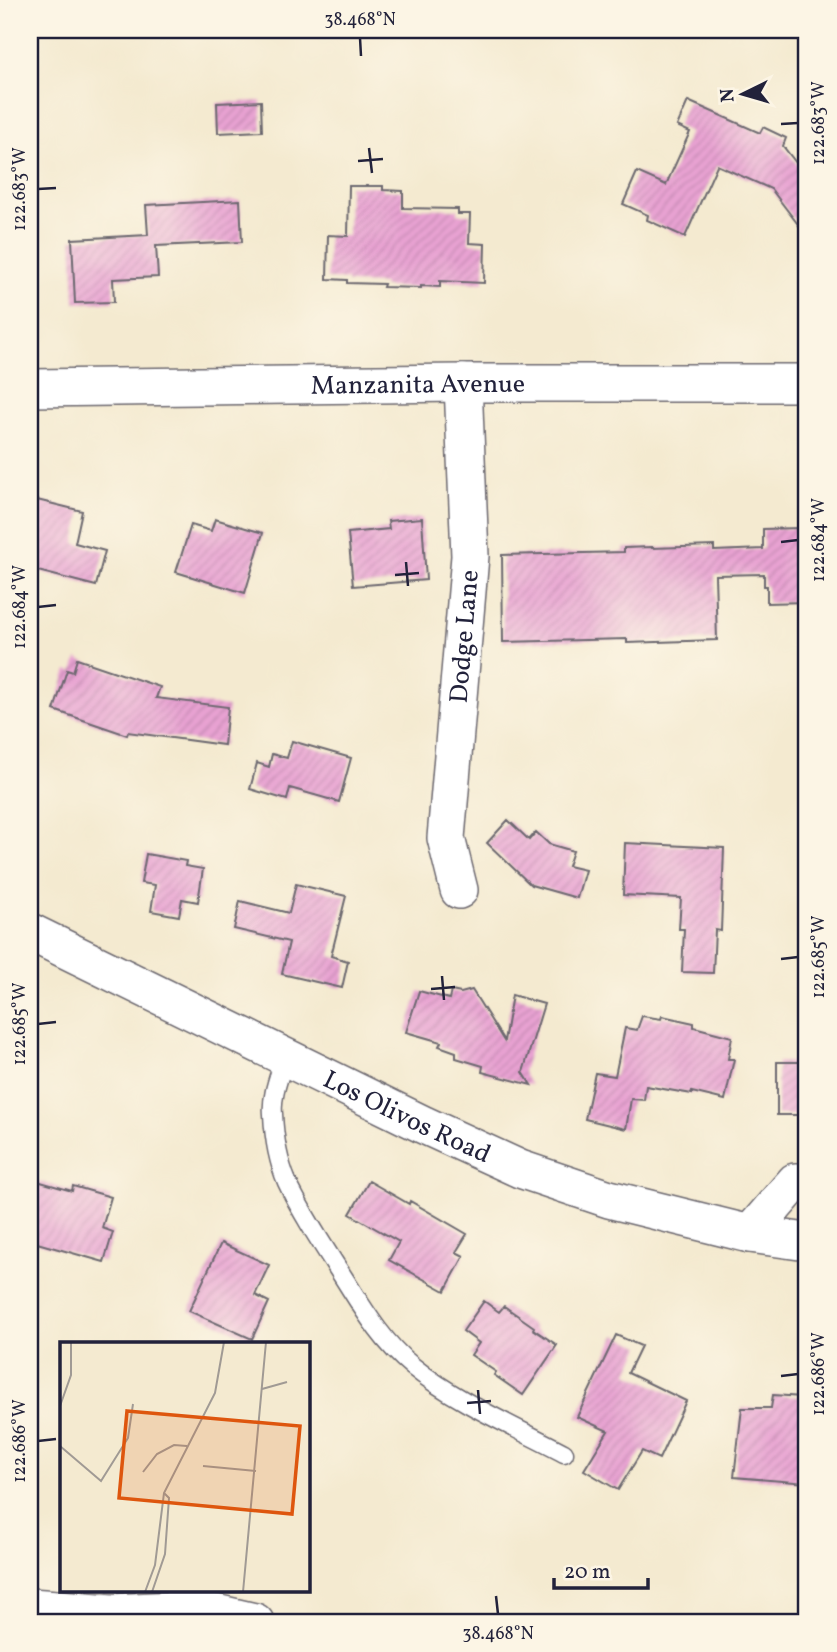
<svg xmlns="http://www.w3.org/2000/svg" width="837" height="1652" font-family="Vollkorn,serif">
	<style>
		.building { fill: url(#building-hatch) }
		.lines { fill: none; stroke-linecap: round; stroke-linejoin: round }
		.lane-casing { stroke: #6c686f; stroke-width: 21 }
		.street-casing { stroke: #6c686f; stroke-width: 40 }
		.lane { stroke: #fff; stroke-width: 18 }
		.street { stroke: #fff; stroke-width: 37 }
		.ticks { fill: none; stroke: #22223b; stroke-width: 2.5 }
		.labels { text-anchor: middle; stroke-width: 6; stroke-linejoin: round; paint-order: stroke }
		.street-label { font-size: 26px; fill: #22223b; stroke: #fcf5e5 }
		.inset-road { fill: none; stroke: #a09a94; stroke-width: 2 }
		.view { fill: #de560e; fill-opacity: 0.15; stroke: #de560e; stroke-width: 3.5 }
		.inset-edge { fill: none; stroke: #22223b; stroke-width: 3.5 }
		.neatline { fill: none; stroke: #22223b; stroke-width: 2.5 }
		.ticks-label { font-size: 18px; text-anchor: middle; fill: #22223b }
	</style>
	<defs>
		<pattern id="building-hatch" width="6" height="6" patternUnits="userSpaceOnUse" patternTransform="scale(1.75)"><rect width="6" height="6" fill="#e8a2d2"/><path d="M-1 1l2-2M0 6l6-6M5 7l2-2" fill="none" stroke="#c78bb5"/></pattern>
	</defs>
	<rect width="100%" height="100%" fill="#fcf5e5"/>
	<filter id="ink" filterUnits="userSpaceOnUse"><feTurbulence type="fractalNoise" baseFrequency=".0143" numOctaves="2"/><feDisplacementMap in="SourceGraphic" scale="14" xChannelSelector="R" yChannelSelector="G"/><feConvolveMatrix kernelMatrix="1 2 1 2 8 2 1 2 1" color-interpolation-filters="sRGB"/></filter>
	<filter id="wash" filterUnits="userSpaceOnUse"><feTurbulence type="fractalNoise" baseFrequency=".00686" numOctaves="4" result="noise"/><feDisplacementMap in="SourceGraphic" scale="28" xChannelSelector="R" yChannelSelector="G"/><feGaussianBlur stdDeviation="1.57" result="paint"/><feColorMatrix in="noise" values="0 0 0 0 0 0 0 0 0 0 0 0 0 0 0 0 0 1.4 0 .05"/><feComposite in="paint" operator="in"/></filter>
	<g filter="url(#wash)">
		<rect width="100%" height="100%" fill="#f4ead0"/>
		<g id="blocks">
			<path class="building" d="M261 101 262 131 218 133 217 103Z
				M688 101 760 133 763 127 786 138 783 146 807 177V236L771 189 717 165 685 237 647 220 648 215 623 204 637 172 666 185 690 132 677 126Z
				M349 186H383V190L403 191V208L458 209V214H470L469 243 485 244 484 283 440 281V287L421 286V288L383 287 384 284 347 283V280L327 279 328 235 348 236Z
				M240 200 242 242 156 246 158 277 113 279 114 302 75 303 72 239 148 235 146 205Z
				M37 500 82 511 75 543 105 551 96 586 30 569V528Z
				M422 518 426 580 353 586 348 533 389 529 388 521Z
				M215 519 263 533 245 593 176 572 191 525 211 531Z
				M800 528V543H807V602L767 603V586H764V574L715 575 717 640 627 643V639L503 642 502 555 624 552V548L652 547V548L714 546V551L763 549V529Z
				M77 659 160 687 156 698 228 707 224 745 128 732 127 735 54 710 67 670 73 672Z
				M292 741 351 758 339 802 290 788 287 800 250 789 257 763 269 767 272 754 287 758Z
				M508 820 529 840 536 832 549 844 573 851 568 866 585 870 577 898 531 885 487 843Z
				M625 843 724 848 721 931 715 930 713 973 682 972 684 929H679L681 898 623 895Z
				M146 854 186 861 185 866 203 869 198 902 182 899 179 916 151 911 155 885 141 883Z
				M296 884 346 896 331 956 348 961 342 988 282 974 289 942 234 929 240 901 289 913Z
				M472 990 504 1041 512 995 544 1004 523 1072 531 1085 482 1072 483 1066 456 1058V1052L439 1046 441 1042 406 1032 419 991 449 999 451 991 461 993Z
				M642 1016 661 1019 662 1016 694 1023V1027L732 1037 728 1059H734L725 1100 692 1092V1094L646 1086 644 1100 631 1099 626 1129 585 1119 595 1073 615 1076 625 1028 637 1030Z
				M777 1062H807V1115H777Z
				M30 1179 72 1191 73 1186 111 1197 102 1228 113 1232 104 1262 30 1241Z
				M369 1181 409 1204 410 1201 467 1234 456 1252 464 1256 445 1291 389 1260 399 1242 350 1214Z
				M221 1243 269 1265 255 1295 269 1302 252 1339 189 1311Z
				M484 1301 499 1312 504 1306 534 1327 533 1329 557 1345 523 1395 494 1375 496 1372 471 1355 479 1343 463 1331Z
				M616 1335 641 1346 628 1373 686 1401 659 1459 642 1451 618 1490 584 1470 608 1431 577 1417Z
				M773 1395 802 1397V1407H807V1483L734 1477 742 1408H771Z"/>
		</g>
	</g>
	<g filter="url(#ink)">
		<use href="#blocks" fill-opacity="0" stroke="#6c686f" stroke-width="2"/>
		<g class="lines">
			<defs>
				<path id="lane" d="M285 1057C280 1075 271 1095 273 1114 274 1136 278 1161 287 1182 301 1212 320 1241 338 1269 360 1303 380 1340 412 1366 455 1401 515 1427 564 1453"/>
				<g id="street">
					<path id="s1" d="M30 388 463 383H807"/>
					<path id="s2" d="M459 890 446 838 470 556 463 383"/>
					<path id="s3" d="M30 932 424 1125 520 1169 609 1199 750 1234 807 1242"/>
					<path d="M750 1234 795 1182H807"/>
					<path d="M30 1607 112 1613 198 1609 255 1622"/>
				</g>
			</defs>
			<use href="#lane" class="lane-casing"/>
			<use href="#street" class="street-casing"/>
			<use href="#lane" class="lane"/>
			<use href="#street" class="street"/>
		</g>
	</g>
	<path class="ticks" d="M360 38 361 56M781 124 798 123M369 148 372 173M358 161 383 159M38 189 56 188M781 542 798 540M406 562 408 586M395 575 419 573M38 607 56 605M781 959 798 957M442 976 444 1000M431 989 455 987M38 1024 56 1022M781 1376 798 1374M478 1390 480 1414M467 1403 491 1401M38 1441 56 1439M496 1596 498 1614"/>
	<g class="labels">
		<g class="street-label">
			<text dy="9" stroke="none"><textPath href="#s1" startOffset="388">Manzanita Avenue</textPath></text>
			<text dy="9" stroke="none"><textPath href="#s2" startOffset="256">Dodge Lane</textPath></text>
			<text dy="9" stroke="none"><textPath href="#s3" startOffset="420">Los Olivos Road</textPath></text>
		</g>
	</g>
	<g transform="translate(60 1342)">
		<rect width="250" height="250" fill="#f4ead0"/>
		<path class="inset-road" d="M202 47 227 40M0 64 11 33V0M0 104 41 139 68 96 73 62M143 124 196 129M83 130 97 112 114 103 127 104M85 250 95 223 104 151 155 51 164 0M92 250 105 212 109 156 104 151M183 250 206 0"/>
		<path class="view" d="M67 69 240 84 232 172 59 156Z"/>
		<rect width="250" height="250" class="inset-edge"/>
	</g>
	<rect width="837" height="1652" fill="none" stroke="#fcf5e5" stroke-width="77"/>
	<g transform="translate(743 94) rotate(265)" stroke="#fcf5e5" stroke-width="5" paint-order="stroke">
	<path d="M0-5L12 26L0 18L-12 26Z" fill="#22223b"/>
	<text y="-10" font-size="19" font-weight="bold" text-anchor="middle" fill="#22223b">N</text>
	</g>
	<path d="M554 1578v10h94v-10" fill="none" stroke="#22223b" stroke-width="3.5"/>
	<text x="564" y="1578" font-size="21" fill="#22223b" stroke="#fcf5e5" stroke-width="5" paint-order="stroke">20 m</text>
	<rect x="38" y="38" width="760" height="1576" class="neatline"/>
	<g class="ticks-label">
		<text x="360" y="25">38.468°N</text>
		<text transform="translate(818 123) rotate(-90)" y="6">122.683°W</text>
		<text transform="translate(19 189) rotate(-90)" y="6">122.683°W</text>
		<text transform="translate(818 540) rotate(-90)" y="6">122.684°W</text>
		<text transform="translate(19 607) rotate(-90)" y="6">122.684°W</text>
		<text transform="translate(818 957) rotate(-90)" y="6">122.685°W</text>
		<text transform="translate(19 1024) rotate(-90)" y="6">122.685°W</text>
		<text transform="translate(818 1374) rotate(-90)" y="6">122.686°W</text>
		<text transform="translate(19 1441) rotate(-90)" y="6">122.686°W</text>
		<text x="498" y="1639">38.468°N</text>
	</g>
</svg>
